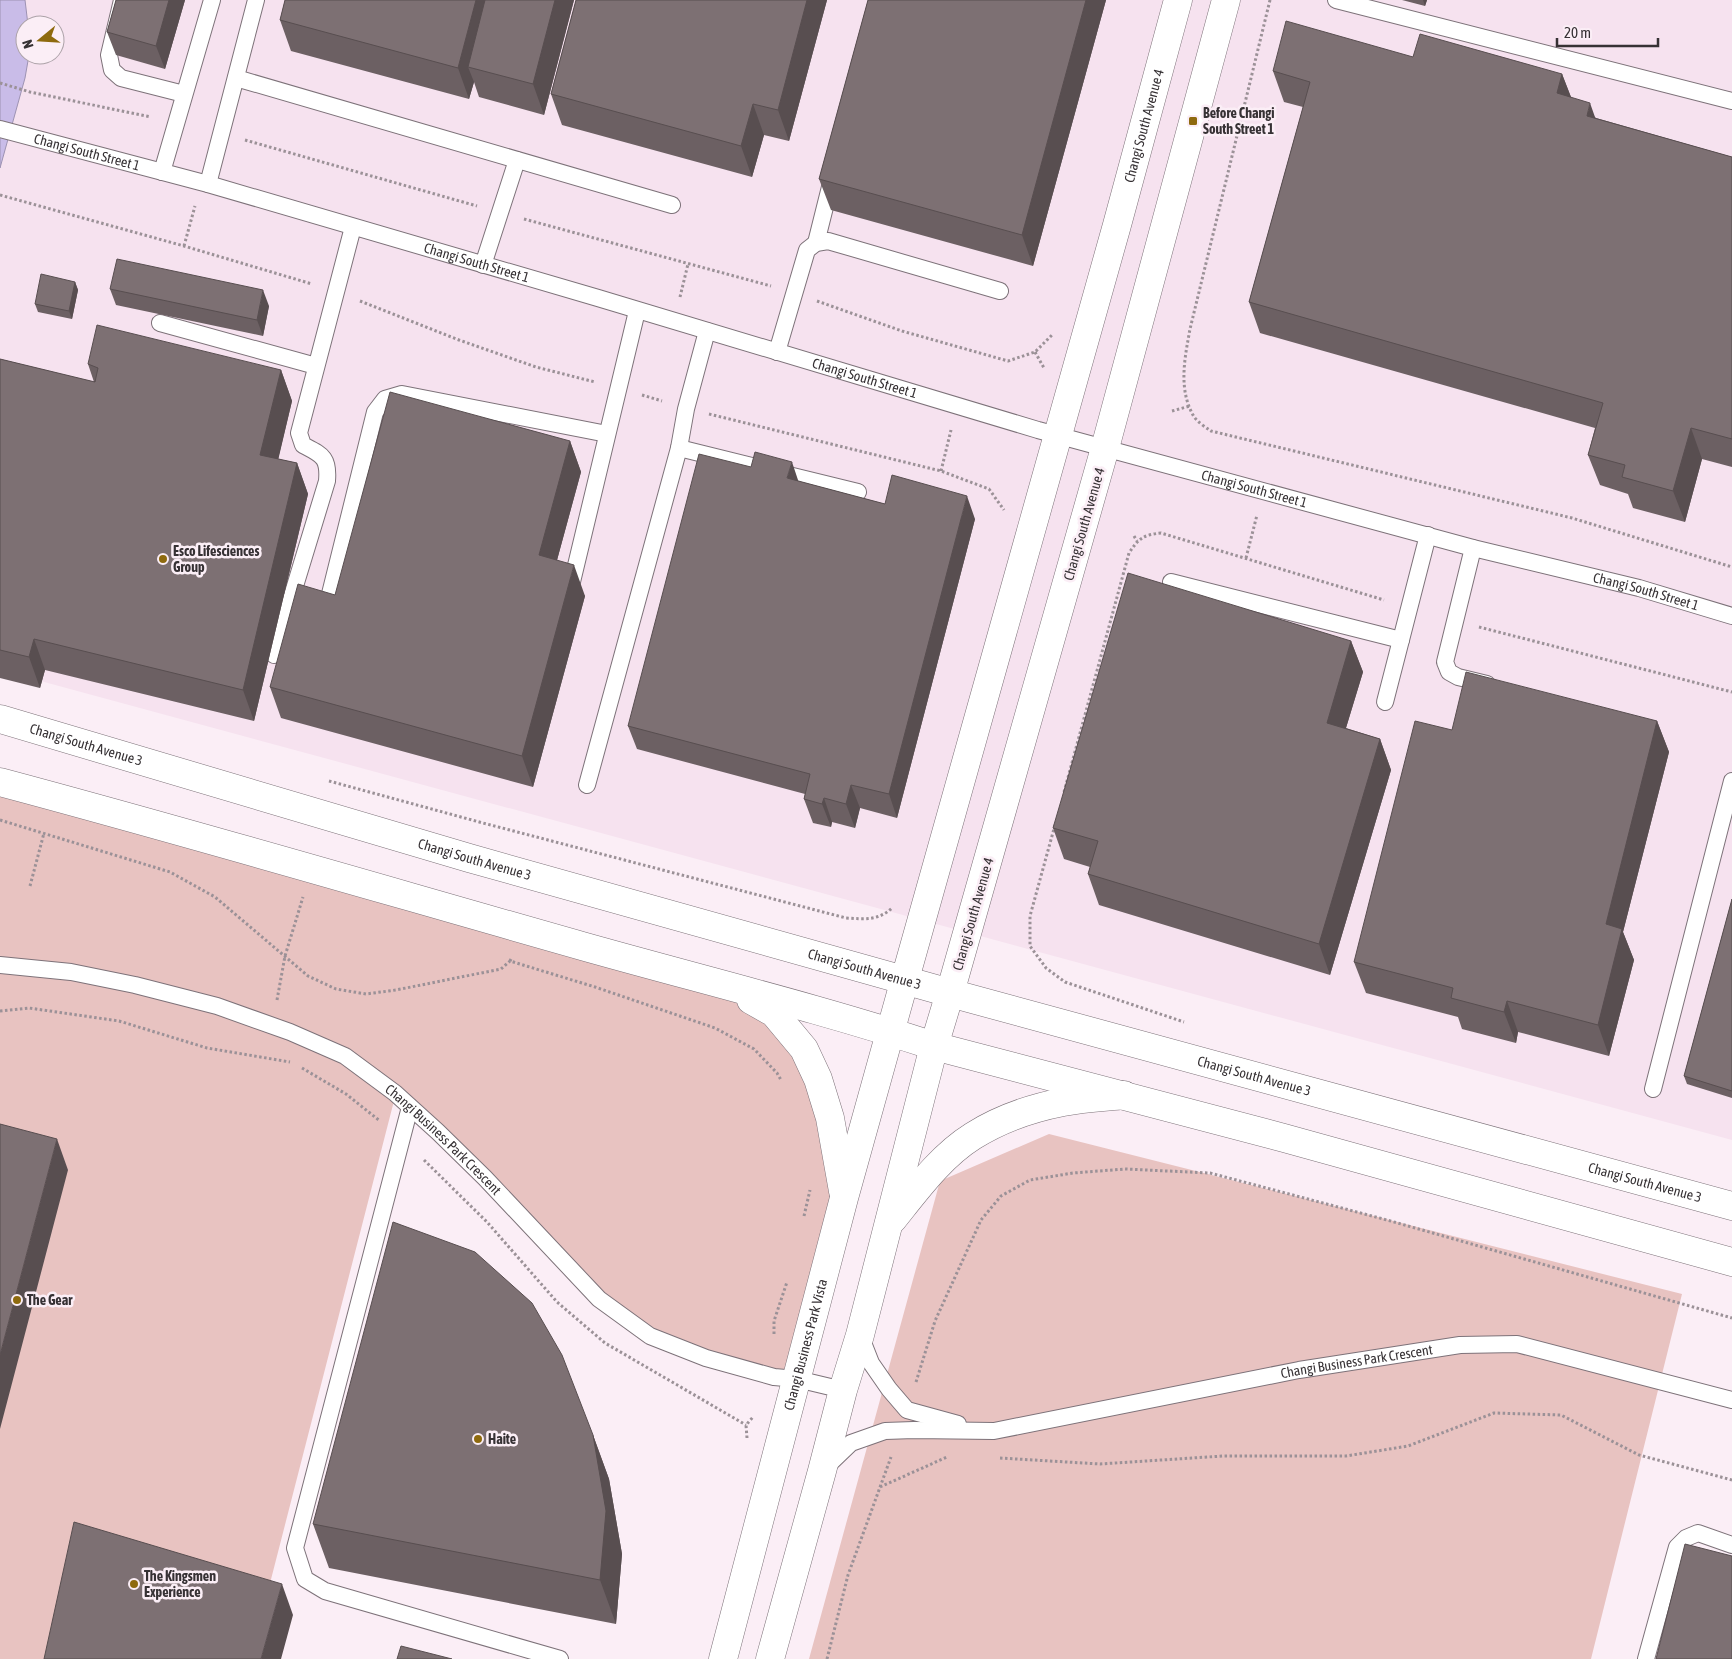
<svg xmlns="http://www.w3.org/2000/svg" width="1732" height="1659" font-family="'Asap Condensed',sans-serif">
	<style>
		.built { fill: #f6e2ef; fill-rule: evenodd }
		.green { fill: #e8c3c1 }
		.water { fill: #c9bce8; stroke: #9d92b2 }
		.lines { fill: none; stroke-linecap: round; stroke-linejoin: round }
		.service-casing { stroke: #7d7279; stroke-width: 18 }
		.tertiary-casing { stroke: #7d7279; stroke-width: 29 }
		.secondary-casing { stroke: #7d7279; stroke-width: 29 }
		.path { stroke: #9b9197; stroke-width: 3; stroke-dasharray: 2.5 2.5; stroke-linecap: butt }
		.service { stroke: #fff; stroke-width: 16 }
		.tertiary { stroke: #fff; stroke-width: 28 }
		.secondary { stroke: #fff; stroke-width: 28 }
		.wall { fill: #6c6063 }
		.shaded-wall { fill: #584e50 }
		.building { fill: #7d7073; stroke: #584e50 }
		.poi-dot { fill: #8e6a0e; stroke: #fbeef6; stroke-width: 2 }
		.labels { text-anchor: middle; stroke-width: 5; stroke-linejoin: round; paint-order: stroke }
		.poi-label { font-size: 14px; font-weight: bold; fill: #363134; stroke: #fbeef6; text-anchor: start }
		.street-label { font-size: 14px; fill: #363134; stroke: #fbeef6 }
	</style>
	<rect width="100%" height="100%" fill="#fbeef6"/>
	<path class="built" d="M0 0H1732V1140L0 670ZM25 25H55V55H25Z"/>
	<path class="green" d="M0 784 724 986 804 1049 843 1198 796 1378 651 1335 599 1298 396 1093 268 1591 50 1659H0Z
		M1049 1134 1682 1294 1591 1659H809L940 1181Z"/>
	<path class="water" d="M0 0H25L28 25H25V55H29L25 78 0 168Z"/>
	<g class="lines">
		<defs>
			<g id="service">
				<path d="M122 0 109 55 112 70 121 78 184 94"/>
				<path d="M1336 0 1732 101"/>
				<path d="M236 78 672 205"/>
				<path id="s1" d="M0 129 208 184 598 298 1038 430 1473 548 1639 588 1732 616"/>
				<path d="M162 172 212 0"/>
				<path d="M208 184 256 0"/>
				<path d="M816 243 832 179"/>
				<path d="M483 265 517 160"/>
				<path d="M160 323 316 366"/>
				<path d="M777 352 807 250 816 243 828 241 1000 291"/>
				<path d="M679 448 858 492"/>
				<path d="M1473 548 1445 662 1449 672 1458 677 1487 684"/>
				<path d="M572 582 637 311"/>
				<path d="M1171 582 1401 640"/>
				<path d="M328 602 375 412 385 399 402 394 607 434"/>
				<path d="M274 655 327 481C329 457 322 455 303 445L299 433 353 227"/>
				<path d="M1385 702 1428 535"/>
				<path d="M587 785 679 448 686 409 707 331"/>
				<path id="s2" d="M0 965 71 972 135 985 217 1006 290 1032 345 1056 395 1093 438 1132 485 1178 599 1299 650 1336 706 1358 774 1377 797 1379 843 1390"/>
				<path d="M1653 1089 1732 781"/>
				<path d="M410 1107 295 1548 305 1579 325 1591 560 1659"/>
				<path d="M860 1335 871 1363 889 1389 907 1410 958 1424"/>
				<path id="s3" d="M826 1467 851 1443 885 1431 914 1430 994 1431 1299 1370 1460 1345 1517 1344 1732 1400"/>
				<path d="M1646 1659 1677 1547 1686 1538 1698 1533 1732 1545"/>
			</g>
			<g id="tertiary">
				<path id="s4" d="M1226 0 1105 448 950 993 1732 1206"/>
				<path id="s5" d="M905 979 1117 225 1178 0"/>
				<path d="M934 1046 1284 1138 1732 1262"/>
			</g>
			<g id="secondary">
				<path id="s6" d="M0 719 469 858 950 993 934 1046 860 1335 843 1390 822 1471 770 1659"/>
				<path d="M0 782C195 834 388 891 582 946 699 979 818 1008 934 1046"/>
				<path d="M751 1000 774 1013 804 1049 818 1079 830 1118 843 1191"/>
				<path d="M893 1219C917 1189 941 1156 973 1136 1000 1119 1032 1108 1063 1102 1083 1098 1104 1097 1124 1095"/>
				<path id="s7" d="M723 1659 844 1198 905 979"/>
			</g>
		</defs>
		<use href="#service" class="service-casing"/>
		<use href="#tertiary" class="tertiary-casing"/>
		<use href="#secondary" class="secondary-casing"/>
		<path class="path" d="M1270 0 1190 329C1185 357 1178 388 1193 415 1196 421 1205 427 1211 431L1572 518 1732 567
			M0 83 30 92 151 117
			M245 140 477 206
			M0 195 184 246 312 284
			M524 219 771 286
			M184 246 195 206
			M680 297 688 264
			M360 301 459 340 536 367 595 382
			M817 301 902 331 1008 361 1035 352 1053 334
			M1035 352 1044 368
			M642 395 662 401
			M1172 411 1190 406
			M709 414 941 471 989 489 1004 510
			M941 471 951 430
			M1134 536 1137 541
			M1246 558 1257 515
			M1479 627 1732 692
			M329 781 483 823 846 918C864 919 878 921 892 908
			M1064 792 1129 553C1139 538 1143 535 1161 533L1384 600
			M0 820 170 872 215 897 308 976 336 989 366 994 396 990 501 969 510 961
			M1055 825 1030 916V946L1046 968 1065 982 1184 1022
			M30 886 44 833
			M511 959 510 961 595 987 715 1028 754 1049 777 1073 781 1080
			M277 1000 285 956 303 897
			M0 1011 29 1008 119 1021 207 1048 290 1062
			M302 1068 346 1094 380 1121
			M424 1160 487 1222 557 1302 605 1343 746 1425
			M804 1216 810 1190
			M774 1334V1321L787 1282
			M916 1382 935 1321 981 1220 1001 1196 1030 1180 1073 1173 1125 1169 1210 1173 1387 1220 1732 1318
			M747 1438 746 1425 753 1417
			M1000 1458 1100 1464 1223 1456H1346L1408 1446 1494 1413 1561 1415 1639 1455 1732 1480
			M880 1487 947 1457
			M827 1659 848 1575 891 1457"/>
		<use href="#service" class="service"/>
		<use href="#tertiary" class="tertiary"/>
		<use href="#secondary" class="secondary"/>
	</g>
	<path class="wall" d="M116 0H185L165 69 116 55 107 32Z
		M285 0H574L544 115 479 97 474 82 469 99 291 51 280 20Z
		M576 0H827L789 141 764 135 752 177 562 125 551 94Z
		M868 0H1106L1033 266 831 210 819 179Z
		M1402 0H1427L1425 6Z
		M1413 57 1562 74 1571 97 1596 118 1732 157V467L1702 459 1685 522 1633 508 1628 494 1600 485 1588 455 1595 428 1260 333 1249 302 1303 107 1284 102 1273 71Z
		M75 282 78 290 72 319 38 312 35 304Z
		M110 289 269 306 263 336 116 305Z
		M0 359 94 382 88 364 281 370 292 401 278 459 297 463 308 494 254 721 45 670 40 688 0 678Z
		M570 441 581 472 557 560 585 596 533 787 281 718 270 687 335 595Z
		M798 481 885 504 975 519 897 818 860 808 855 828 832 822 831 827 813 823 804 799 805 794 637 749 628 726Z
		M1351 641 1363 672 1346 728 1380 739 1391 770 1330 975 1099 905 1088 874 1090 867 1064 859 1053 828Z
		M1657 721 1669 752 1623 932 1634 960 1609 1056 1518 1032 1516 1043 1462 1029 1458 1017 1366 993 1354 962 1452 730Z
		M1732 899V1098L1687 1084 1684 1076Z
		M593 1435 609 1479 622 1554 616 1624 329 1568 313 1524Z"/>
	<path class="shaded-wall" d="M169 0H185L165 69 156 46Z
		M476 0H495L468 67 474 82 469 99 458 68Z
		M555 0H574L544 115 533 84Z
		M807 0H827L789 141 778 110Z
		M1086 0H1106L1033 266 1022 235Z
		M1423 0H1427L1425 6Z
		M1562 74 1574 105 1557 93Z
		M1590 103 1601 134 1587 116Z
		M753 104 764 135 752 177 741 146Z
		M75 282 78 290 72 319 69 311Z
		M263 290 269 306 263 336 257 320Z
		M281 370 292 401 272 486 260 455Z
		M1691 428 1702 459 1685 522 1673 491Z
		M570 441 581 472 550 586 539 555Z
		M792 462 800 486 787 478Z
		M297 463 308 494 254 721 243 690Z
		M967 496 975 519 897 818 889 794Z
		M574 565 585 596 533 787 522 756Z
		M34 639 45 670 40 688 29 657Z
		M1351 641 1363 672 1338 754 1327 723Z
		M1657 721 1669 752 1623 932 1634 960 1609 1056 1598 1025 1606 924Z
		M1380 739 1391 770 1330 975 1319 944Z
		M851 785 860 808 855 828 846 804Z
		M824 798 832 822 831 827 822 804Z
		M1507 1001 1518 1032 1516 1043 1504 1012Z
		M57 1139 68 1170 0 1429V1355Z
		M593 1435 609 1479 622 1554 616 1624 600 1580Z
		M282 1584 293 1615 281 1659H261Z"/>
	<path class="building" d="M116 0H169L156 46 107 32Z
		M285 0H476L458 68 280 20Z
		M485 0H555L533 84 468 67Z
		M576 0H807L778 110 753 104 741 146 551 94Z
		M868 0H1086L1022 235 819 179Z
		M1286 21 1413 57 1420 34 1562 74 1557 93 1590 103 1587 116 1732 157V439L1691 428 1673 491 1622 477 1625 465 1588 455 1603 403 1249 302 1310 82 1273 71Z
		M117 259 263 290 257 320 110 289Z
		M41 274 75 282 69 311 35 304Z
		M97 325 281 370 260 455 297 463 243 690 34 639 29 657 0 650V359L95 382 98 368 88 364Z
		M390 392 570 441 539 555 574 565 522 756 270 687 298 584 335 595Z
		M755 452 792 462 787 478 885 504 892 475 967 496 889 794 851 785 846 804 824 798 822 804 804 799 810 774 628 726 699 454 751 467Z
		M1128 573 1351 641 1327 723 1380 739 1319 944 1088 874 1098 841 1053 828Z
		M1466 672 1657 721 1606 924 1622 929 1598 1025 1507 1001 1504 1012 1451 998 1453 988 1354 962 1415 721 1452 730Z
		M1732 899V1091L1684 1076Z
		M0 1124 57 1139 0 1355Z
		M393 1222 475 1252 532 1303 562 1355 593 1435 606 1511 600 1580 313 1524Z
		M74 1522 282 1584 261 1659H44Z
		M1685 1544 1732 1556V1659H1656Z
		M401 1646 452 1659H397Z"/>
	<g class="poi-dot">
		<rect x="1188" y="116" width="10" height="10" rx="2.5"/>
		<circle cx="163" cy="559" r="5"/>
		<circle cx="17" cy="1300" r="5"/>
		<circle cx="478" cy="1439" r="5"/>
		<circle cx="134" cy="1584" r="5"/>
	</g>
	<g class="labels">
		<g class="poi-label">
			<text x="1203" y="118">Before Changi<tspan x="1203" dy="16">South Street 1</tspan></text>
			<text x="173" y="556">Esco Lifesciences<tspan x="173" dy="16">Group</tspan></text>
			<text x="27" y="1305">The Gear</text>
			<text x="488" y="1444">Haite</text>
			<text x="144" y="1581">The Kingsmen<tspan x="144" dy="16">Experience</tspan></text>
		</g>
		<g class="street-label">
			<text dy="5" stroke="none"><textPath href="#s5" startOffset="886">Changi South Avenue 4</textPath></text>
			<text dy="5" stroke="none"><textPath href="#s1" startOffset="90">Changi South Street 1</textPath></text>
			<text dy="5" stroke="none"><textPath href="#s1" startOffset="495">Changi South Street 1</textPath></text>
			<text dy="5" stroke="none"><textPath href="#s1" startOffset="900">Changi South Street 1</textPath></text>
			<text dy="5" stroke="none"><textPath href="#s1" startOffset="1305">Changi South Street 1</textPath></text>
			<text transform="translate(1084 524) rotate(-74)" y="5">Changi South Avenue 4</text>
			<text dy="5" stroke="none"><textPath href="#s1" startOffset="1710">Changi South Street 1</textPath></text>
			<text dy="5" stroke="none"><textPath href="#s6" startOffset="90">Changi South Avenue 3</textPath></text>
			<text dy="5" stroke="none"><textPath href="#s6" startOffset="495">Changi South Avenue 3</textPath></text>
			<text transform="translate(973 914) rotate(-74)" y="5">Changi South Avenue 4</text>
			<text dy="5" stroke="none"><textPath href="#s6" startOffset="900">Changi South Avenue 3</textPath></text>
			<text dy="5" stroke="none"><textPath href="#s4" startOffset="1346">Changi South Avenue 3</textPath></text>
			<text dy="5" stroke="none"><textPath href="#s2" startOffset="488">Changi Business Park Crescent</textPath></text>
			<text dy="5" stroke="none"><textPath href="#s4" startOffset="1751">Changi South Avenue 3</textPath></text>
			<text dy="5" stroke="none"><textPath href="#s7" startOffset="325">Changi Business Park Vista</textPath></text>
			<text dy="5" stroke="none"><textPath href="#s3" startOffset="549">Changi Business Park Crescent</textPath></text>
		</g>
	</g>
	<g transform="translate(40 40) rotate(252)"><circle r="24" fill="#fbeef6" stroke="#aca2a8"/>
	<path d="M0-4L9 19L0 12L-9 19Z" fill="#8e6a0e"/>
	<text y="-8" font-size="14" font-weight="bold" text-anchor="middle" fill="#363134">N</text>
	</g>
	<path d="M1557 38v8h101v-8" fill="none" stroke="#363134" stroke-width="2.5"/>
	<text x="1564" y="38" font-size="15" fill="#363134" stroke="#fbeef6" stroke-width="4" paint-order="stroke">20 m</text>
</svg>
